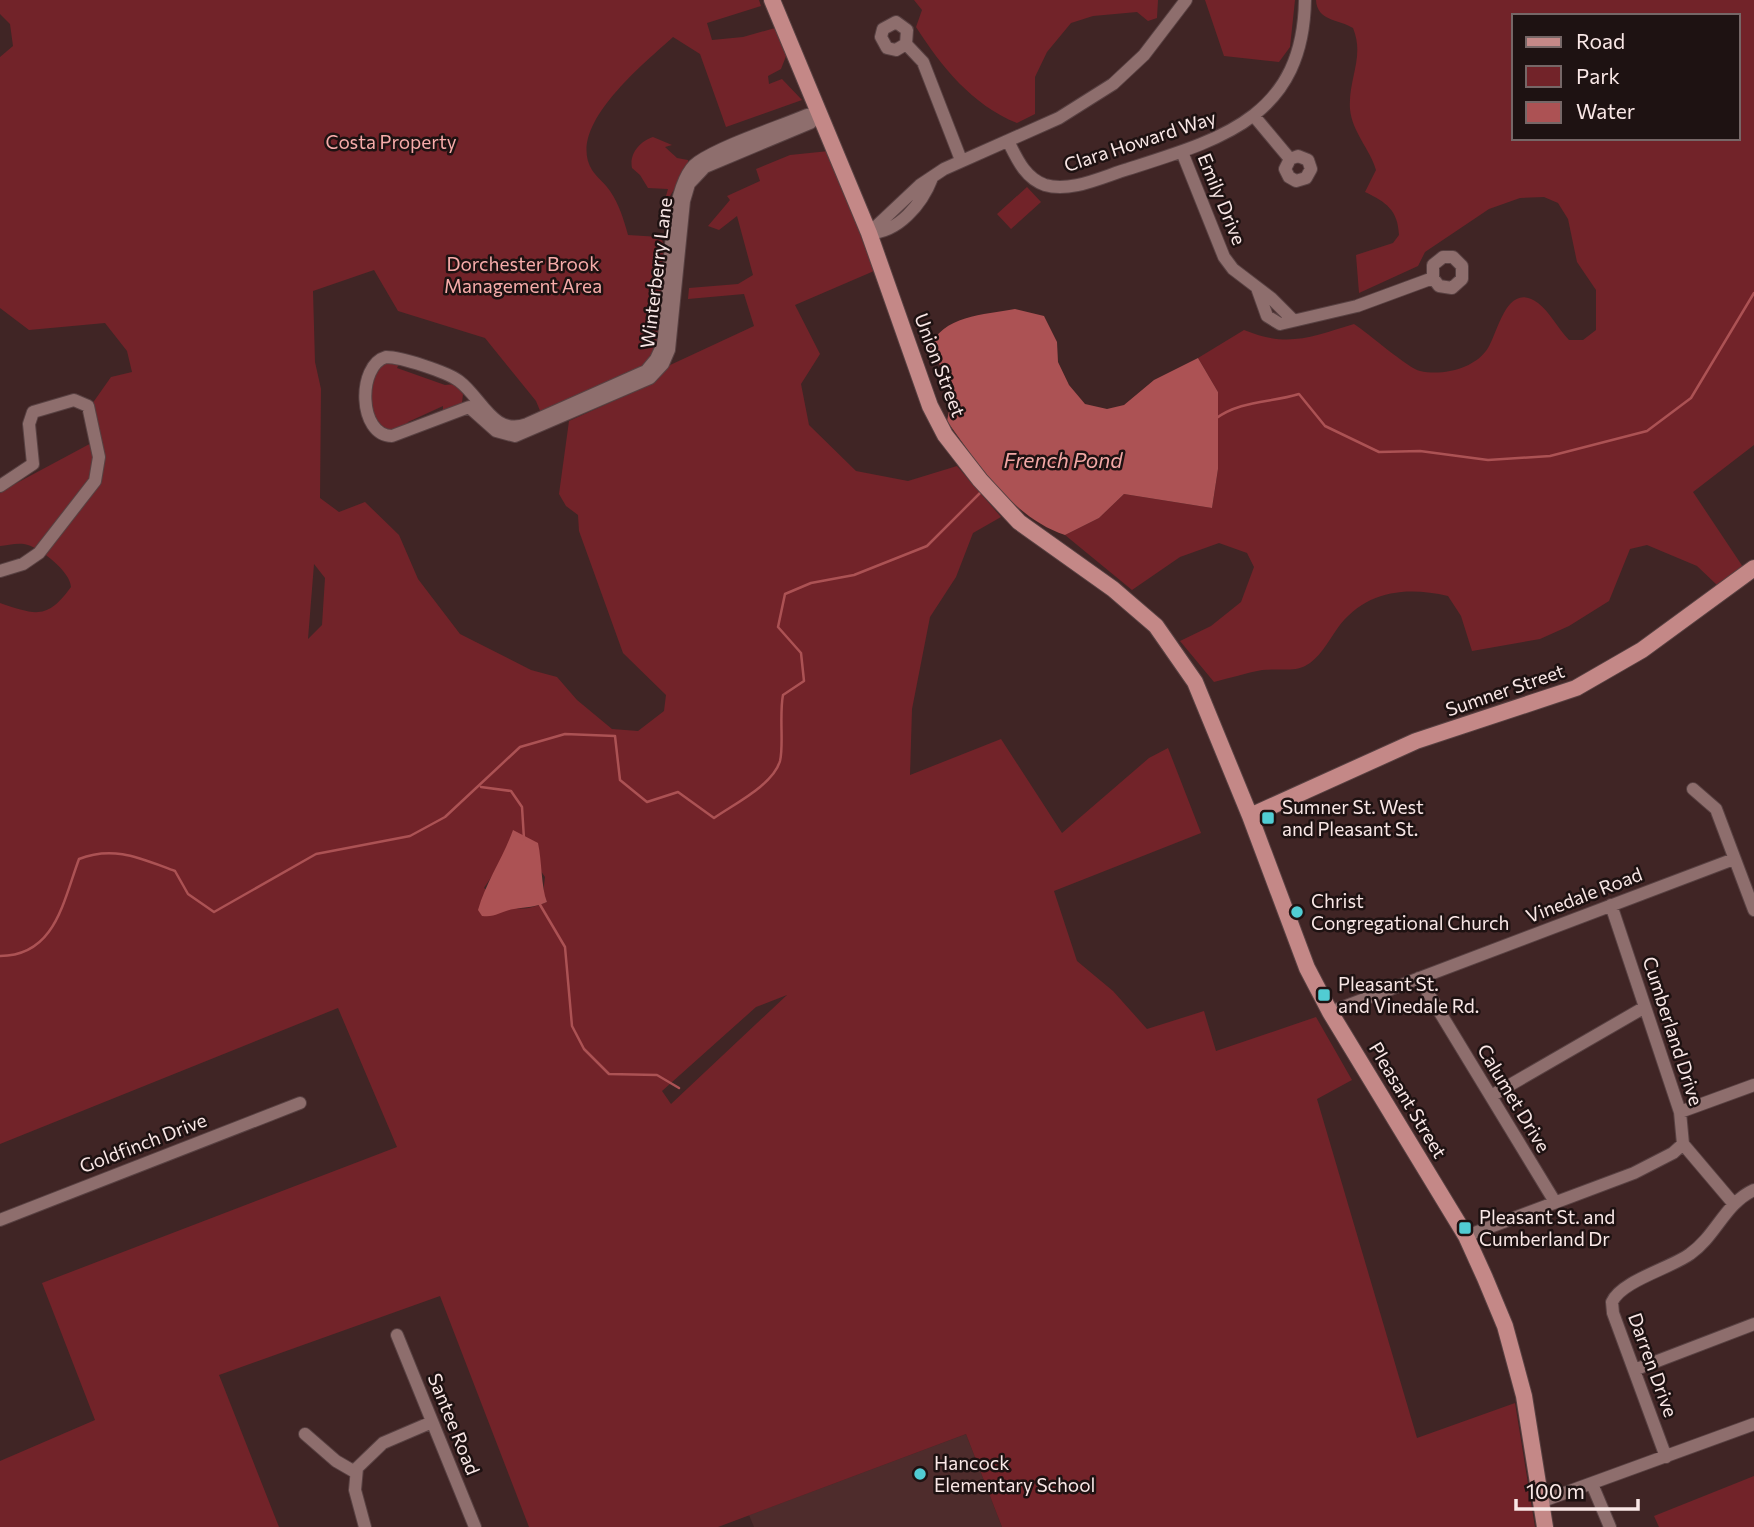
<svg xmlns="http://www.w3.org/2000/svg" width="1754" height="1527" font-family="Commissioner,sans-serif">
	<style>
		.built { fill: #4e2c2c }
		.green { fill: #722329; fill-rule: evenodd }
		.water { fill: #ac5254 }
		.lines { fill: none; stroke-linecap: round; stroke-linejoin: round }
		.stream { stroke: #ac5254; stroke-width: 2.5 }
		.minor-casing { stroke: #584142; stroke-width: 14 }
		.major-casing { stroke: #584142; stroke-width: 18 }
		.minor { stroke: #8e6e6d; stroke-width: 12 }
		.major { stroke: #c48887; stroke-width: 16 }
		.poi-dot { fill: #51ccd3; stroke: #1e1212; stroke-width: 2.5 }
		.labels { text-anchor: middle; stroke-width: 5; stroke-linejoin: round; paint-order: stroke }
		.street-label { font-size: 19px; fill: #f9e7e6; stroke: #1e1212 }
		.park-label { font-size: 19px; fill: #f7acaa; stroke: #1e1212 }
		.poi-label { font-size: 19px; fill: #f9e7e6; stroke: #1e1212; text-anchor: start }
		.water-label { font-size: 21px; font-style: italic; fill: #f2a8a6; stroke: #1e1212 }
	</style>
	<rect width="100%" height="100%" fill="#402525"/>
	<path class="built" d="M966 1434 1002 1527H754L749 1515Z"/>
	<path class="green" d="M0 0H759L761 6 707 23 712 40 743 37 782 26 790 46 781 69 768 76 769 84 782 79 802 100 726 127 700 54 673 37C645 63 565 126 592 170 597 178 605 183 610 191 619 204 624 220 628 235L660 237 667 250 656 346 644 369 541 413 536 401 485 338 398 311 374 270 313 291 315 362 321 389 320 498 339 512 365 502 399 535 418 579 460 634 531 670 557 677 577 700 612 729 638 731 664 711 666 695 623 653 579 531 578 515 566 506 559 494 569 421 647 386 668 366 754 326 744 294 688 299 689 288 738 284 753 275 737 216 719 230 708 226 730 200 727 196 760 181 756 169 790 155 829 151 874 271 795 305 820 354 801 384 809 425 856 471 908 481 957 466 1001 517 973 533 956 577 930 617 912 709 910 775 1001 739 1062 833 1149 758 1168 748 1201 833 1054 891 1077 961 1113 991 1147 1029 1204 1011 1216 1051 1316 1017 1352 1080 1317 1099 1417 1438 1515 1403 1535 1527H1002L966 1434 718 1527H529L440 1296 219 1375 279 1527H0V1461L95 1420 42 1283 397 1147 338 1008 0 1144V603C36 615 47 620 71 587 70 571 42 550 28 545 20 542 8 545 0 546V492L97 440 92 404 111 377 132 372 127 351 105 323 29 330 0 308V57L13 46 10 24 0 14ZM314 564 325 578 322 625 308 639ZM513 831 545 877 543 893 547 902C515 915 510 908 484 888L502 861ZM787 995 671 1104 662 1091 756 1007Z
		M914 0H1158L1157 18 1148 21 1137 12 1093 16 1071 23 1047 52 1035 77V114L1017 123C972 105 941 66 916 27L922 10Z
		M1205 0H1295L1290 47 1279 62 1224 56Z
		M1316 0H1754V445L1693 492 1743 567 1717 585 1697 566 1647 545 1630 549 1609 601 1569 626 1540 639 1472 651 1461 616 1448 596C1405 586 1364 591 1337 629 1328 642 1319 659 1305 666 1294 672 1275 668 1262 670 1246 673 1230 678 1214 682L1180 641 1211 626 1241 602 1254 567 1247 553 1219 543 1180 557 1132 590 1065 535 1099 518 1124 494 1212 508 1218 469V392L1198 358 1244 330C1288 348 1311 337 1354 324 1368 333 1409 369 1420 371 1442 376 1475 369 1488 348 1498 332 1507 280 1538 303 1550 312 1558 329 1569 340H1583L1596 330V290L1577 262 1568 219 1558 203 1544 197 1520 198 1489 209 1425 252 1418 266 1359 293 1356 255 1393 243 1399 235C1398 210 1386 202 1365 192L1376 170C1370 149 1352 132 1350 109 1348 79 1365 57 1353 28 1338 19 1317 21 1316 0ZM1514 16H1738V138H1514Z
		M653 137 672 145 665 147 677 158 688 160V167L670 196H666L668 189 648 188 640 175 632 168C629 154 640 141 653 137Z
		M1027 187 1041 202 1011 229 997 214Z
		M381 362 399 364 397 368 445 385 456 384 463 394 462 403 443 412V406L408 422 404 430 394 434 372 421 370 386Z
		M1754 1476V1527H1659L1654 1516Z"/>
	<path class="water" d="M1015 309 1044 316 1057 342 1058 362 1069 385 1085 404 1107 409 1124 405 1154 380 1198 358 1218 392V469L1212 508 1124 494 1099 518 1065 535C1013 518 977 463 947 421L954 386 929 349C942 315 984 315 1015 309Z
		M513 830 538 843C542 861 541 887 547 902 535 907 527 907 514 909 501 911 496 918 482 916L478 910C486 882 503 858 513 830Z"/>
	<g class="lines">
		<path class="stream" d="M1215 419C1241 400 1270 403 1299 394L1325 426 1379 452 1420 451 1488 460 1550 456 1647 431 1691 398 1754 293
			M481 787 511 791 522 807 524 839
			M539 903 565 947 572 1026 584 1049 609 1074 657 1075 679 1088
			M0 956C55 956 63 902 79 859 114 845 142 859 175 871L188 894 214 912 316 854 410 836 445 817 520 747 565 734 615 736 620 780 647 802 678 792 714 818C734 804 773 785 780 761 784 746 779 715 783 695L804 681 801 653 778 627 785 594 811 583 854 575 927 546 981 492"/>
		<defs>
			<path id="minor" d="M906 44 896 50 887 48 881 37 883 29 896 22 907 30 906 44 923 62 961 160
				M821 114 810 123 705 167 689 184 684 201 669 350 663 364 650 378 515 436 496 431 469 407 392 436C358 436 357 365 386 357 401 357 447 372 459 381 482 398 493 437 527 424L646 371 656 359 663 344C670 303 665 184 698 162 723 145 776 128 807 115Z
				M1254 116 1290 159 1298 156 1308 160 1311 169 1306 178 1296 181 1289 177 1285 169 1290 159
				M1008 141C1017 159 1025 178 1045 185 1071 193 1104 176 1128 169 1222 139 1303 117 1305 0
				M1182 152 1224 257 1233 269 1271 298 1293 320
				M869 233 920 185 944 169 1059 118 1113 84 1144 55 1186 0
				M869 233C898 233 922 204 932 178
				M1257 288 1267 316 1280 324 1357 306 1433 278V265L1443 257H1453L1462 266V279L1452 288 1439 286 1433 278
				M0 486 33 464 29 424 33 412 74 400 88 406 99 457 95 481 39 553 23 564 0 571
				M1693 789 1716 809 1754 910
				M1419 978 1555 1202
				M1330 1012 1734 859
				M1491 1096 1645 1007
				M1680 1112 1754 1085
				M1683 1144 1733 1203
				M0 1220 300 1103
				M1466 1236 1634 1173 1673 1153 1683 1144 1680 1112 1611 905
				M397 1335 475 1527
				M1634 1370 1754 1324
				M305 1434 336 1461 355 1472
				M1666 1457 1613 1313 1612 1302C1621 1281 1671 1268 1690 1254 1716 1236 1725 1203 1754 1190
				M1592 1484 1610 1527
				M1540 1502 1754 1424
				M365 1527 355 1490 357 1468 383 1443 432 1422"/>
			<path id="major" d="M772 0 869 233 930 406 945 435 980 480 1019 522 1113 589 1156 626 1195 682 1250 816 1307 968 1330 1012 1466 1236 1485 1278 1505 1326 1524 1396 1545 1527
				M1250 816 1416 741 1576 688 1642 650 1754 568"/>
		</defs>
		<use href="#minor" class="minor-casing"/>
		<use href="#major" class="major-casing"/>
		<use href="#minor" class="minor"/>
		<use href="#major" class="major"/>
	</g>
	<g class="poi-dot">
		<rect x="1261" y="811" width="14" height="14" rx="3.5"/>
		<circle cx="1297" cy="912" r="7"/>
		<rect x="1317" y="988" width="14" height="14" rx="3.5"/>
		<rect x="1458" y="1221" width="14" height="14" rx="3.5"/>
		<circle cx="920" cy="1474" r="7"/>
	</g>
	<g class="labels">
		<g class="street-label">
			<text transform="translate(1140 141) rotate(-18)" y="7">Clara Howard Way</text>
			<text transform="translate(1222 199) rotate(68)" y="7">Emily Drive</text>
			<text transform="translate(656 273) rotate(-83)" y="7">Winterberry Lane</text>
			<text transform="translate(940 365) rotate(69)" y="7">Union Street</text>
			<text transform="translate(1505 690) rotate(-19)" y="7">Sumner Street</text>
			<text transform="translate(1584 895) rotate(-21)" y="7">Vinedale Road</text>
			<text transform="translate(1673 1031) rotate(72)" y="7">Cumberland Drive</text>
			<text transform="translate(1514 1098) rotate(59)" y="7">Calumet Drive</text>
			<text transform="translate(1408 1100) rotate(59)" y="7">Pleasant Street</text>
			<text transform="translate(143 1143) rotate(-21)" y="7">Goldfinch Drive</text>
			<text transform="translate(1653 1365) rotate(70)" y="7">Darren Drive</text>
			<text transform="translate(454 1424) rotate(68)" y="7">Santee Road</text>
		</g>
		<g class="park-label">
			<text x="391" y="149">Costa Property</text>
			<text x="523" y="271">Dorchester Brook<tspan x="523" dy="22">Management Area</tspan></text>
		</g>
		<g class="poi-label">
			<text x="1282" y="814">Sumner St. West<tspan x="1282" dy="22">and Pleasant St.</tspan></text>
			<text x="1311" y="908">Christ<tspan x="1311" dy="22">Congregational Church</tspan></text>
			<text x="1338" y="991">Pleasant St.<tspan x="1338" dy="22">and Vinedale Rd.</tspan></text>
			<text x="1479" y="1224">Pleasant St. and<tspan x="1479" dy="22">Cumberland Dr</tspan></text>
			<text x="934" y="1470">Hancock<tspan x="934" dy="22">Elementary School</tspan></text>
		</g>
		<g class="water-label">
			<text x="1063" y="468">French Pond</text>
		</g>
	</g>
	<rect x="1512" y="14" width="228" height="126" fill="#1e1212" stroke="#766767" stroke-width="2"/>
	<rect x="1526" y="37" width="35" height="10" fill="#c48887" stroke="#766767" stroke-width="2"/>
	<text x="1576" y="49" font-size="21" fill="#f9e7e6">Road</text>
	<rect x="1526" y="66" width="35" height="21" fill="#722329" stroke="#766767" stroke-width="2"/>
	<text x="1576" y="84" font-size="21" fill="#f9e7e6">Park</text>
	<rect x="1526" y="102" width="35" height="21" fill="#ac5254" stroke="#766767" stroke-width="2"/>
	<text x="1576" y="119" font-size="21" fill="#f9e7e6">Water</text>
	<path d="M1516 1499v10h122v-10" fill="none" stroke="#f9e7e6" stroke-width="3.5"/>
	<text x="1526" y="1499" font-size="21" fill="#f9e7e6" stroke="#1e1212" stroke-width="5" paint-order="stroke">100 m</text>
</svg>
